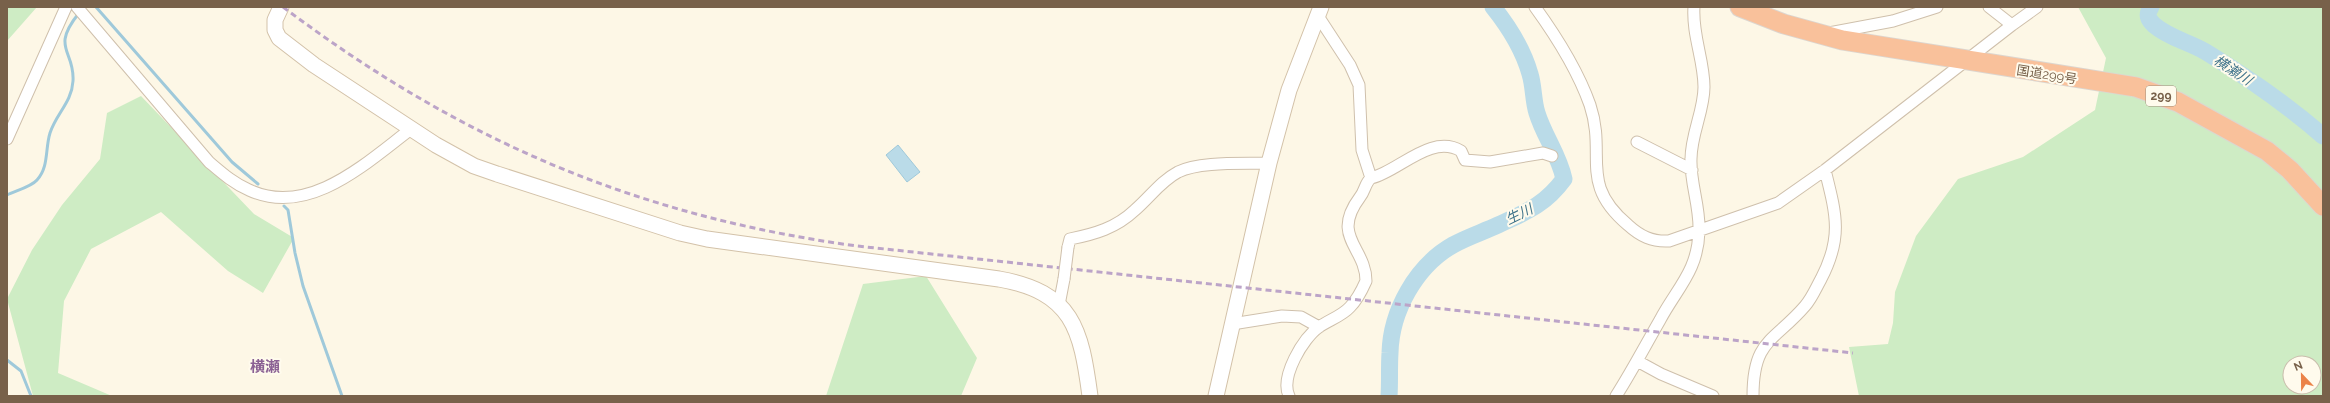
<svg xmlns="http://www.w3.org/2000/svg" width="2330" height="403" font-family="Raleway,'Noto Sans JP',sans-serif">
	<style>
		.green { fill: #ceecc4; fill-rule: evenodd }
		.water { fill: #badbe8; stroke: #9fc9da }
		.lines { fill: none; stroke-linecap: round; stroke-linejoin: round }
		.stream { stroke: #9fc9da; stroke-width: 3 }
		.river { stroke: #badbe8; stroke-width: 17 }
		.street-casing { stroke: #cfc0ac; stroke-width: 13 }
		.secondary-casing { stroke: #d3c2a9; stroke-width: 17 }
		.highway-casing { stroke: #dcd6d0; stroke-width: 21 }
		.street { stroke: #fff; stroke-width: 11 }
		.secondary { stroke: #fff; stroke-width: 15 }
		.highway { stroke: #f9c19b; stroke-width: 19 }
		.rail { stroke: #bca4c8; stroke-width: 3; stroke-dasharray: 6 4; stroke-linecap: butt }
		.street-bridge-casing { stroke: #cfc0ac; stroke-width: 13; stroke-linecap: butt }
		.street-bridge { stroke: #fff; stroke-width: 11 }
		.labels { text-anchor: middle; stroke-width: 4; stroke-linejoin: round; paint-order: stroke }
		.shield { fill: #fffbed; stroke: #a08f7b; stroke-width: 1 }
		.shield-label { font-size: 12px; font-weight: bold; fill: #78614a }
		.street-label { font-size: 13px; fill: #78614a; stroke: #fffbed }
		.water-label { font-size: 14px; font-style: italic; fill: #42758c; stroke: #fffbed }
		.quarter-label { font-size: 15px; font-weight: bold; fill: #8b6194; stroke: #fffbed }
	</style>
	<rect width="100%" height="100%" fill="#fdf7e6"/>
	<path class="green" d="M7 7H37L7 41Z
		M2078 7H2323V396H1859L1849 347 1888 344 1893 323 1895 292 1916 236 1958 179 2023 157 2095 110 2106 58ZM2290 363H2314V387H2290Z
		M141 96 254 214 294 238 263 293 228 271 161 212 91 249 64 301 58 373 112 396H33L7 299 32 250 62 205 100 159 107 113Z
		M926 276 977 358 961 396H826L863 284Z"/>
	<path class="water" d="M898 145 920 172 907 182 886 155Z"/>
	<g class="lines">
		<path class="stream" d="M96 7 232 162 258 184
			M7 195C15 191 31 187 37 180 49 167 45 149 50 133 56 114 72 102 73 81 75 50 50 49 79 13
			M284 206 288 210 295 253 303 286 342 396
			M7 360 21 371 31 396"/>
		<path class="river" d="M2151 7C2146 15 2148 19 2154 25 2169 38 2189 42 2206 52 2247 77 2286 104 2323 136
			M1389 396C1390 382 1389 368 1390 353 1391 311 1416 266 1453 245 1467 237 1483 232 1498 225 1526 212 1545 205 1564 179 1559 155 1544 136 1537 113 1533 101 1534 87 1530 74 1523 49 1509 27 1493 7"/>
		<defs>
			<path id="street" d="M77 7 209 162C222 173 233 183 249 190 309 218 367 162 411 129
				M1535 7C1556 36 1578 71 1590 105 1607 156 1578 183 1628 225 1640 236 1652 242 1669 241L1778 203 1825 170 2012 25 1989 7
				M2012 25 2037 7
				M1829 33 1893 21 1937 7
				M7 139 66 7
				M1637 142 1692 170
				M1371 178C1398 172 1431 133 1461 151L1465 160 1490 162 1543 153 1552 156
				M1068 247 1070 239C1095 234 1116 228 1135 210 1150 197 1161 181 1178 172 1200 161 1244 164 1269 163
				M1059 305 1064 279
				M1232 324 1282 316 1301 317 1319 327
				M1639 362 1661 374 1713 396
				M1289 396C1280 377 1303 338 1319 327 1329 320 1342 316 1350 307 1357 300 1362 290 1366 281 1366 247 1330 237 1360 197 1365 191 1365 183 1371 178L1362 150 1359 85 1350 65 1318 16
				M1616 396C1632 371 1645 346 1660 320 1677 288 1698 271 1699 231 1700 206 1690 183 1691 159 1691 134 1704 111 1704 87 1704 60 1692 35 1694 7
				M1753 396C1753 339 1774 342 1805 306 1812 298 1816 288 1821 279 1843 237 1836 214 1825 170"/>
			<path id="secondary" d="M281 7 275 20V30L279 38 314 65 436 145 474 166 497 174 680 233 707 239 999 279C1073 292 1081 329 1090 396
				M1216 396 1269 163 1289 90 1321 7"/>
			<path id="highway" d="M1740 7 1784 24 1842 40 2136 87 2178 102 2267 151 2290 170 2323 206"/>
		</defs>
		<use href="#street" class="street-casing"/>
		<use href="#secondary" class="secondary-casing"/>
		<use href="#highway" class="highway-casing"/>
		<use href="#street" class="street"/>
		<use href="#secondary" class="secondary"/>
		<use href="#highway" class="highway"/>
		<path class="rail" d="M283 7C460 140 636 216 857 246L1853 353"/>
		<defs>
			<path id="street-bridge" d="M1064 279 1068 247"/>
		</defs>
		<use href="#street-bridge" class="street-bridge-casing"/>
		<use href="#street-bridge" class="street-bridge"/>
	</g>
	<g class="labels">
		<rect class="shield" x="2146" y="86" width="30" height="20" rx="3"/>
		<g class="shield-label">
			<text x="2161" y="100">299</text>
		</g>
		<g class="street-label">
			<text transform="translate(2047 74) rotate(9)" y="5">国道299号</text>
		</g>
		<g class="water-label">
			<text transform="translate(2233 70) rotate(33)" y="5">横瀬川</text>
			<text transform="translate(1519 214) rotate(-26)" y="5">生川</text>
		</g>
		<g class="quarter-label">
			<text x="265" y="372">横瀬</text>
		</g>
	</g>
	<rect width="2330" height="403" fill="none" stroke="#78614a" stroke-width="16"/>
	<g transform="translate(2302 375) rotate(338)"><circle r="19" fill="#fffbed" stroke="#c9bdac"/>
	<path d="M0-3L7 15L0 10L-7 15Z" fill="#eb8348"/>
	<text y="-6" font-size="11" font-weight="bold" text-anchor="middle" fill="#78614a">N</text>
	</g>
</svg>
